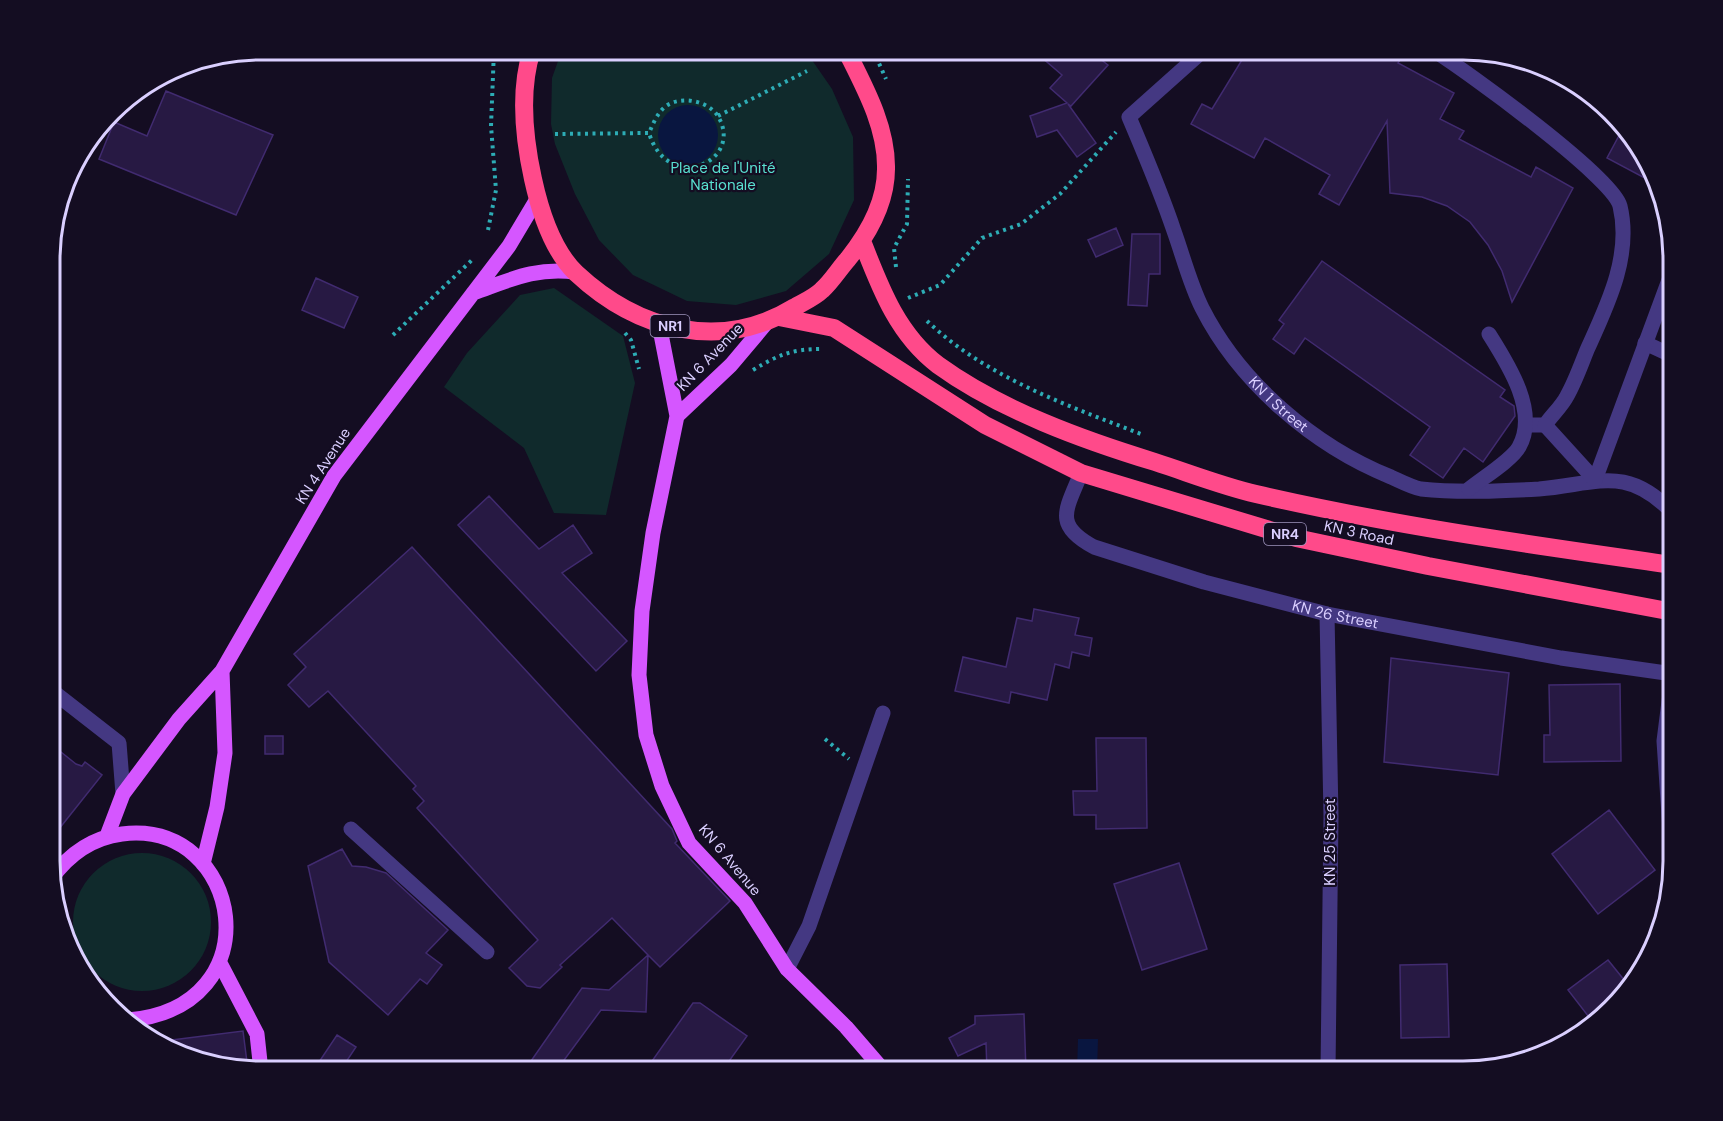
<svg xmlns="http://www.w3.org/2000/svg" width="1723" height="1121" font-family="'DM Sans',sans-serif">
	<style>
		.green { fill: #102a2c }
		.water { fill: #091640 }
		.building { fill: #271943; stroke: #412b70; stroke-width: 1.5 }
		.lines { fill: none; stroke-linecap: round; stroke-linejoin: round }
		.path { stroke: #2dacb5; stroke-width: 4; stroke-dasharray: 3 4.5; stroke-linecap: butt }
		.minor { stroke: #443882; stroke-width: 15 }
		.major { stroke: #d556ff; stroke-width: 15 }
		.highway { stroke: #ff4a8a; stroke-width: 18 }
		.labels { text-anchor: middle; stroke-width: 4.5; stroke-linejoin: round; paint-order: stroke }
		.shield { fill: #140d22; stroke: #9f95bd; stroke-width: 1.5 }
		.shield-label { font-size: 14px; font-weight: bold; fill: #dacfff }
		.park-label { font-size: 15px; fill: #59e0d0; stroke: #140d22 }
		.street-label { font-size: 15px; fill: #dacfff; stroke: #140d22 }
		.rim { fill: none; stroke: #dacfff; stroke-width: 3 }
	</style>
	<rect width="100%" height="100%" fill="#140d22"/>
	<path class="green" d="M562 50H805L832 89 853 137 854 200 829 254 786 291 736 305 687 301 633 275 599 240 575 194 555 144 551 124 552 78Z
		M554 288 623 336 635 383 606 515 554 513 524 448 444 387 467 353 520 295Z
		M73 922a69 69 0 1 1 138 0a69 69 0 1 1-138 0Z"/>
	<path class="water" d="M658 135a30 30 0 1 1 60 0a30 30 0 1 1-60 0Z
		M1078 1039H1098L1097 1071H1077Z"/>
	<path class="building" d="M1033 50H1107L1099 58 1108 65 1071 106 1068 104 1096 143 1077 157 1057 130 1037 137 1030 116 1067 103 1050 88 1062 75Z
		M1248 50H1406L1398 63 1454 93 1440 119 1464 131 1459 139 1531 177 1536 167 1573 188 1512 302 1502 271 1488 245 1470 222 1447 206 1422 197 1390 193 1387 121 1339 205 1319 194 1330 175 1265 138 1254 158 1191 124 1202 104 1212 109Z
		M166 91 273 135 236 215 99 159 114 122 147 136Z
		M1622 130 1645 155 1654 183 1607 158Z
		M1116 228 1123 245 1096 257 1088 240Z
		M1132 234H1160V274H1149L1147 306 1128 305Z
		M1322 261 1505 390 1500 397 1514 406 1515 416 1483 462 1464 448 1443 478 1410 455 1430 427 1305 338 1294 354 1273 339 1284 324 1279 320Z
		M316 278 358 297 344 328 302 310Z
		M489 496 539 549 573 525 592 553 562 573 627 641 596 671 458 525Z
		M412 547 672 829 677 841 675 843 730 901 660 967 648 955 646 1012 601 1010 556 1071H524L582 988 609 990 648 955 612 918 560 965 562 967 540 988 527 986 509 968 538 940 417 808 424 801 413 789 416 786 328 691 309 707 288 685 306 667 294 654Z
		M1034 609 1079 618 1075 635 1092 638 1089 656 1072 652 1069 668 1055 664 1047 700 1011 692 1009 703 955 691 963 657 1006 667 1017 618 1032 621Z
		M1391 658 1509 673 1498 775 1384 762Z
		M1620 684 1621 761 1544 762V735H1550L1549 685Z
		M265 736H283V754H265Z
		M1096 738H1146L1147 828 1096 829V815H1074L1073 791H1097Z
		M51 744 76 764 82 766 85 762 102 775 51 839Z
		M1609 810 1655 870 1598 914 1552 854Z
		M342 849 352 866 366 867 386 873 448 930 426 953 442 965 427 984 420 979 388 1015 329 962 308 866Z
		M1179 863 1207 949 1142 970 1114 884Z
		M1608 960 1629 986 1592 1021 1568 990Z
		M1447 964 1449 1037 1401 1038 1400 965Z
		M693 1003H700L747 1036 722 1071H645Z
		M1024 1014 1026 1071H987L986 1043 958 1056 949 1038 975 1024V1016Z
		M243 1031 248 1070 193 1060 156 1042Z
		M337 1035 356 1047 340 1071H313Z"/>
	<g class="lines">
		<path class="path" d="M873 50 886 79
			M718 116 807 71
			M555 134 649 133C653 124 657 113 666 106 682 95 710 101 719 118 743 162 668 195 649 133
			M488 230 496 190 491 126 494 50
			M896 267 894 248 907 224 908 179
			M908 298 940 285 982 238 1021 224 1060 194 1116 132
			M927 321C986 377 1066 405 1141 434
			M625 333 631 340 639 369
			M393 335 473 259
			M753 370C778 355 792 349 821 349
			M825 739 849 759"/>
		<g class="minor">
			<path id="s1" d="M1204 50 1129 117C1145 155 1161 192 1174 231 1183 256 1190 284 1202 308 1240 383 1314 446 1391 477 1400 481 1411 487 1421 489 1458 493 1501 491 1539 489 1598 484 1626 464 1673 513"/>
			<path d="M1433 50C1465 70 1613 177 1620 206 1632 256 1607 306 1587 350 1581 365 1575 382 1567 396 1562 406 1552 415 1545 425H1527"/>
			<path d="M1645 343 1673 356"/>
			<path d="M1545 425 1595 480 1673 269"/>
			<path id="s2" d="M1081 473C1066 510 1053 525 1094 547L1204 582 1327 614 1561 658 1673 674"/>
			<path d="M1469 489C1481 479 1512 460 1519 447 1539 412 1508 364 1489 334"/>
			<path d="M1327 614 1331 816 1328 1071"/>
			<path d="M51 690 119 743 123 794"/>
			<path d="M351 829 487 952"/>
			<path d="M1673 875 1664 741 1673 670"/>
			<path d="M787 969 809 926 883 713"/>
		</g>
		<path class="major" d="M473 293C510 280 535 267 575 272
			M659 324 677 416 653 533 642 611 639 675 646 735 662 786 689 843 745 903 787 969 846 1027 884 1071
			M677 416 731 365 768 321
			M107 836 123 794 179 719 222 671 334 476 509 246 537 199
			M203 864 217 807 225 753 222 671
			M51 879C69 854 91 838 122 834 243 819 275 1008 128 1020
			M220 963 257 1034 261 1071"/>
		<path class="highway" d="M532 50C519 90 524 138 533 179 540 211 552 250 576 273 637 330 720 353 795 307 804 302 815 297 822 290 832 281 839 269 848 259 868 234 886 202 886 169 887 127 864 86 846 50
			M862 241C880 287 897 334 938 365 1000 410 1083 440 1155 462 1189 473 1222 486 1256 494 1394 526 1533 545 1673 565
			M779 317 834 328 985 425 1081 473 1296 538 1428 566 1673 612"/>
	</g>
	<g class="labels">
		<g class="shield">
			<rect x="650.5" y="315" width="39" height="22" rx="4.5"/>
			<rect x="1264" y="523" width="42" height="22" rx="4.5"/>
		</g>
		<g class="shield-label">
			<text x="670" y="331">NR1</text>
			<text x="1285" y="539">NR4</text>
		</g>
		<g class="park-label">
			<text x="723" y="173">Place de l'Unité<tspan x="723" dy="17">Nationale</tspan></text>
		</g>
		<g class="street-label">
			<text transform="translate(710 357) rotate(-46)" y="5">KN 6 Avenue</text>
			<text dy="5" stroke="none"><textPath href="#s1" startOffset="429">KN 1 Street</textPath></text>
			<text transform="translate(323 466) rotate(-57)" y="5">KN 4 Avenue</text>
			<text transform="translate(1359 533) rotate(12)" y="5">KN 3 Road</text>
			<text dy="5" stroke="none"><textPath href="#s2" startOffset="340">KN 26 Street</textPath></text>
			<text transform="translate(1330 842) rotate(-90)" y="5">KN 25 Street</text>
			<text transform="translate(730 860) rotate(50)" y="5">KN 6 Avenue</text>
		</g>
	</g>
	<path d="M0 0H1723V1121H0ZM260 60H1463A200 200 0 0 1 1663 260V861A200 200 0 0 1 1463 1061H260A200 200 0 0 1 60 861V260A200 200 0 0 1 260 60Z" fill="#140d22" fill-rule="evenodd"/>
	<path class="rim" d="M260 60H1463A200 200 0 0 1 1663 260V861A200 200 0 0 1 1463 1061H260A200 200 0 0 1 60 861V260A200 200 0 0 1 260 60Z"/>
</svg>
